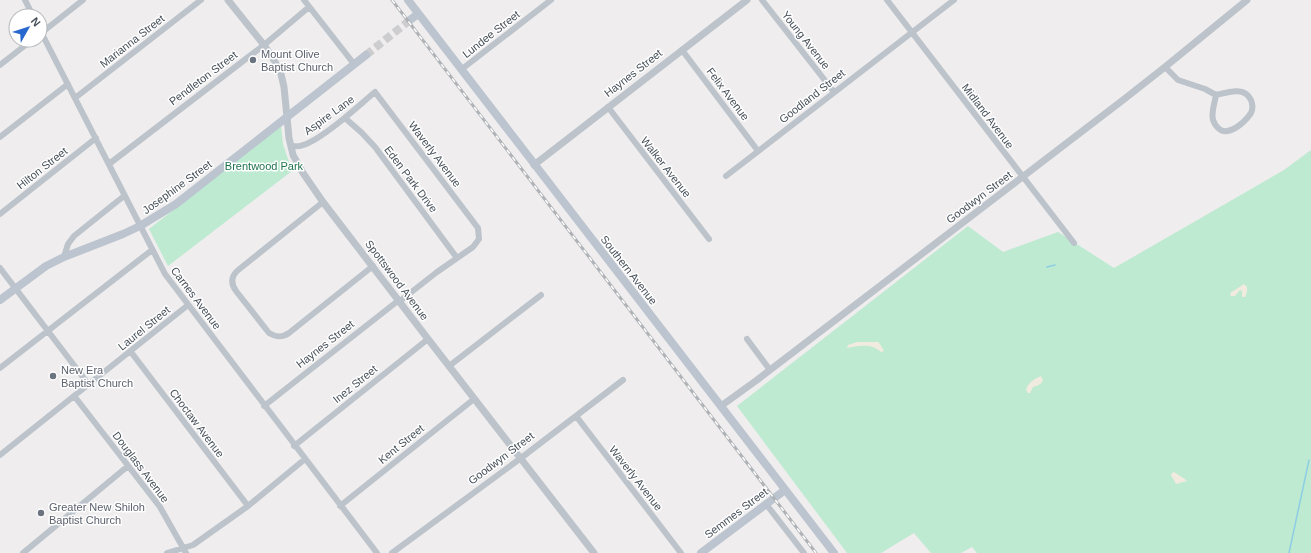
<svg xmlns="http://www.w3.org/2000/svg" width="1311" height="553" font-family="Helvetica,sans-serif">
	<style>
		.green { fill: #bdead1 }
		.sand { fill: #f0ebde }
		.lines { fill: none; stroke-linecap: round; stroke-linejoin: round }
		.stream { stroke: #8ecee4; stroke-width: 1.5 }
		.secondary-tunnel { stroke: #cdcdcf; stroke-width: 8; stroke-dasharray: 8 4; stroke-linecap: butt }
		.minor { stroke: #bcc3cb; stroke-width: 6 }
		.tertiary { stroke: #bcc3cb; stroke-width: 7 }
		.secondary { stroke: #bbc4cf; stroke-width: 8 }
		.rail-casing { stroke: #afb2b6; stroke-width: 3 }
		.rail { stroke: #fff; stroke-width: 1.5; stroke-dasharray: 4.5; stroke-linecap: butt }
		.worship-dot { fill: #6b7280; stroke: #fff; stroke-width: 1.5 }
		.labels { text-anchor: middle; stroke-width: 3; stroke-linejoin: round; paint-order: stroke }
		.street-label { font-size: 11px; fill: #464f58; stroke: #fff }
		.worship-label { font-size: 11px; fill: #5b616d; stroke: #fff; text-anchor: start }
		.park-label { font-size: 11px; fill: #1e734d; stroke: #fff }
	</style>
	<rect width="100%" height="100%" fill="#efeded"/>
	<path class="green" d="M281 126 283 144 292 171 168 266 149 229Z
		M1311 150V553H977L972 547 961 553H931L914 533 881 553H847L737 406 968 226 1003 252 1058 232 1114 268 1284 170Z"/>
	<path class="sand" d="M1244 284 1247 287V292L1245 297H1242V291L1240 290 1235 296H1231L1230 293Z
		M857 342H878L880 344 884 351 881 352C871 343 858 346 847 348L848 345Z
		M1041 376 1043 380C1042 384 1037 386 1033 387L1030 393H1028L1026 390C1027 384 1035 378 1041 376Z
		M1174 472 1185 479 1187 481 1176 484 1171 475 1172 473Z"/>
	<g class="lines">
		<path class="stream" d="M1047 267 1055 265
			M1289 553 1309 460"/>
		<path class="secondary-tunnel" d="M366 55 410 20"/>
		<path class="minor" d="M25 0 33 16
			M304 0 354 64
			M762 0 834 92
			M887 0 1074 243
			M40 30 165 274 377 553
			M40 34 83 0
			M682 50 758 151
			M0 65 32 40
			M1165 67 1178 80 1205 89 1216 95C1228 92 1245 86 1251 100 1253 105 1253 109 1251 113 1245 122 1228 138 1218 128 1216 126 1214 123 1213 120 1211 112 1215 102 1216 95
			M462 69 551 0
			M75 98 201 0
			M608 107 709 239
			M345 118 362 133 375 147 457 258
			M0 137 68 84
			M291 147C294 146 297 146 300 146 320 142 358 106 375 92L478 228 479 239 473 247 437 272 400 301
			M109 164 264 45 309 7
			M726 176 954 0
			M323 202 237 271C231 277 231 284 236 291L269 333C276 337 282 338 289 333L373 266
			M0 214 96 138
			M64 257 68 244 74 236 124 196
			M0 268 89 385
			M747 339 770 370
			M131 352 248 506
			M449 366 541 295
			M0 368 152 250
			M75 397 160 507 186 553
			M264 406 399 300
			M576 416 681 553
			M294 446 428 339
			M0 455 188 305
			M766 504 804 553
			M340 506 474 399
			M23 553 128 466
			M167 553 193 545 248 506 305 459
			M392 553 521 458 623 380"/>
		<path class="tertiary" d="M228 0 264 45 274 60 281 74 284 87 289 138 293 155 303 173 323 202 428 339 594 553
			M534 165 747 0
			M721 406 757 380 1123 100 1165 67 1247 0"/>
		<path class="secondary" d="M408 0 834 553
			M410 20 418 14
			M0 300 46 266 64 257 123 234 140 226 176 204 366 55
			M701 553 785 490"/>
		<defs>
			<path id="rail" d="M392 0 816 553"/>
		</defs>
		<use href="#rail" class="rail-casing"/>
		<use href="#rail" class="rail"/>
	</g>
	<g class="worship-dot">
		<circle cx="253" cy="60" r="4"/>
		<circle cx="53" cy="376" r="4"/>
		<circle cx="41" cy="513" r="4"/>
	</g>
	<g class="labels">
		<g class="street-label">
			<text transform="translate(491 34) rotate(-38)" y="4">Lundee Street</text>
			<text transform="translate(806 40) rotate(52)" y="4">Young Avenue</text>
			<text transform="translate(132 41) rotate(-38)" y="4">Marianna Street</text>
			<text transform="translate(633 73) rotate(-38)" y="4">Haynes Street</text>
			<text transform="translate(203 78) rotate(-37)" y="4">Pendleton Street</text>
			<text transform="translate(728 94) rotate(53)" y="4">Felix Avenue</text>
			<text transform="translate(812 96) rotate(-38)" y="4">Goodland Street</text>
			<text transform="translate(329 115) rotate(-36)" y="4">Aspire Lane</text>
			<text transform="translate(988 116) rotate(53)" y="4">Midland Avenue</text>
			<text transform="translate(435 154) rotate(53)" y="4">Waverly Avenue</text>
			<text transform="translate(666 167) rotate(52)" y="4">Walker Avenue</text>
			<text transform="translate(42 168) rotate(-38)" y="4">Hilton Street</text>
			<text transform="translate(411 179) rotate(53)" y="4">Eden Park Drive</text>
			<text transform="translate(177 187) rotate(-36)" y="4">Josephine Street</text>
			<text transform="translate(979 197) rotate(-37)" y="4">Goodwyn Street</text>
			<text transform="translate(629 270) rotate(52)" y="4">Southern Avenue</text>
			<text transform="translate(397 280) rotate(53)" y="4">Spottswood Avenue</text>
			<text transform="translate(196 298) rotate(53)" y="4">Carnes Avenue</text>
			<text transform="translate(144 328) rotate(-39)" y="4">Laurel Street</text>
			<text transform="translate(325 344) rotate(-38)" y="4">Haynes Street</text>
			<text transform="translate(355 384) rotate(-39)" y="4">Inez Street</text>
			<text transform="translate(197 423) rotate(53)" y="4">Choctaw Avenue</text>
			<text transform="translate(401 444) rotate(-39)" y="4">Kent Street</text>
			<text transform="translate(501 458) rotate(-37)" y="4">Goodwyn Street</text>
			<text transform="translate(141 467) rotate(53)" y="4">Douglass Avenue</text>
			<text transform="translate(636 478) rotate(52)" y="4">Waverly Avenue</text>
			<text transform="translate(736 513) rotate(-37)" y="4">Semmes Street</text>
		</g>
		<g class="worship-label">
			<text x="261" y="58">Mount Olive<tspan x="261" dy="13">Baptist Church</tspan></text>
			<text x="61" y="374">New Era<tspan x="61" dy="13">Baptist Church</tspan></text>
			<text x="49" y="511">Greater New Shiloh<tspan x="49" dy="13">Baptist Church</tspan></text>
		</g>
		<g class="park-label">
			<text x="264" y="170">Brentwood Park</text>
		</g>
	</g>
	<g transform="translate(28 28) rotate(51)"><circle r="19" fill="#ffffff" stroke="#b5b9bc"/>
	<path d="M0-3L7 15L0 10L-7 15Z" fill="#2768ce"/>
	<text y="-6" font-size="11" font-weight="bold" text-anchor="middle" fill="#464f58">N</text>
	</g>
</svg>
